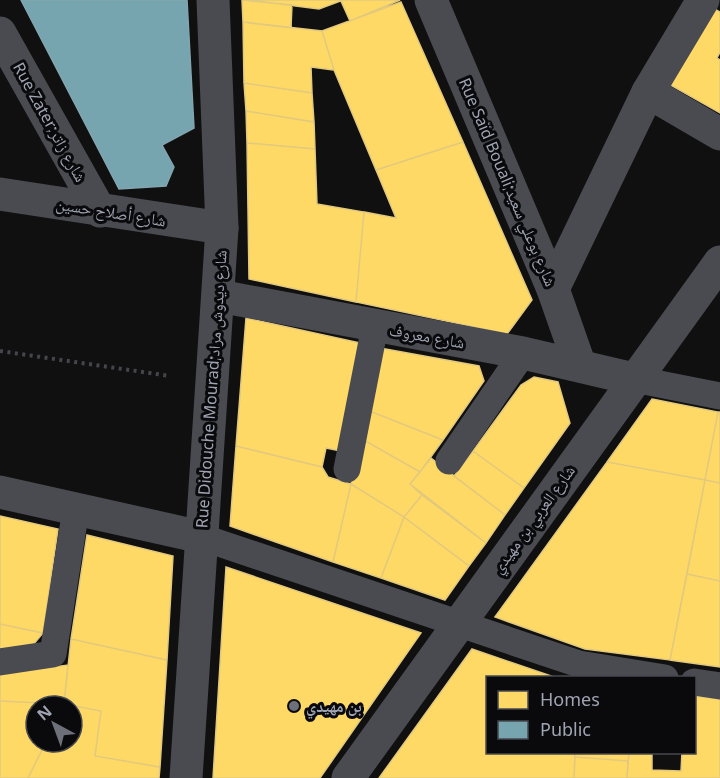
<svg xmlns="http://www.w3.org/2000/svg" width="720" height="778" font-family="'Noto Sans','Noto Naskh Arabic',sans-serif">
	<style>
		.homes { fill: #ffd966; stroke: #e2c97d; stroke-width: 1.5 }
		.public { fill: #76a5af; stroke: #82a5b0; stroke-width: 1.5 }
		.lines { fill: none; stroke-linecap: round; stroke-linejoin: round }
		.path { stroke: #45464b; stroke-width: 4; stroke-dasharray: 3 4.5; stroke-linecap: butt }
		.service { stroke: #4a4b50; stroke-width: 27 }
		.pedestrian { stroke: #4a4b50; stroke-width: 33 }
		.minor { stroke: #4a4b50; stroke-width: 33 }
		.tertiary { stroke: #4a4b50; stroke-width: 33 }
		.poi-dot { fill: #6d707a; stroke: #0a0a0c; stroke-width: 2 }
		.labels { text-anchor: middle; stroke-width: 6; stroke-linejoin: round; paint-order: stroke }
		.street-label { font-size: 16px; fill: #9fa4b3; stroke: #0a0a0c }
		.poi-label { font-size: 16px; font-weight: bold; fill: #9fa4b3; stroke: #0a0a0c; text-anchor: start }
	</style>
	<rect width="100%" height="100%" fill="#101010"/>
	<path class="homes" d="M242 0 292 5 291 28 243 22Z
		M249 0H343L319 9Z
		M400 0 350 21 341 1 343 0Z
		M401 2 463 142 376 170 334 70 322 31Z
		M710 6 720 12V52L717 58 720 60V113L667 83Z
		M243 22 322 31 334 70 311 67 312 93 244 83Z
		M244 83 312 93 314 122 246 111Z
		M246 111 314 122 315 149 247 143Z
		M463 142 532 300 507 334 356 302 364 212 396 218 376 170Z
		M247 143 315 149 317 204 364 212 356 302 249 279Z
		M246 318 365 344 346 452 326 448 322 467 236 446Z
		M380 348 479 366 484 381 443 440 367 410Z
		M534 377 558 382 570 423 524 488 473 451 521 385Z
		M652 399 718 412 705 480 607 462Z
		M367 410 443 440 420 472 362 439Z
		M718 412H720V483L705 480Z
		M362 439 420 472 410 484 422 495 404 517 351 484Z
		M236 446 322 467 328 477 351 484 333 562 230 526Z
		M473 451 524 488 505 515 454 476Z
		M431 458 505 515 486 543 410 484Z
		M607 462 705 480 670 660 585 649 495 617Z
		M705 480 720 483V581L687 574Z
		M351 484 404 517 381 578 333 562Z
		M422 495 486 543 469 566 404 517Z
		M0 516 58 529 43 633 0 624Z
		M404 517 469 566 445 600 381 578Z
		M87 535 173 556 167 660 71 639Z
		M226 567 421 633 320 778H213Z
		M687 574 720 581V667L670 660Z
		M0 624 43 633 32 646 0 650Z
		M71 639 167 660 160 767 95 756 101 711 64 704Z
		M472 649 557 678H488V752H575L574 778H379Z
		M68 665 64 704 0 701V674Z
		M694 696 720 699V778H627L629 752H652V770L681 771 682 752H694Z
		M0 701 64 704 63 706H36V742H46L28 778H0Z
		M64 704 101 711 95 756 160 767 159 778H28L46 742H72V706H63Z
		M575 752H629L628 761 575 757Z
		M575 757 628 761 627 778H574Z"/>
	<path class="public" d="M21 0H187L194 128 162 145 174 167 166 186 119 189Z"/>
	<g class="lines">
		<path class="path" d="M0 351 170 376"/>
		<path class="service" d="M634 379 720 396
			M449 461 523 353
			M347 469 375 326
			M201 537 579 664 665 678
			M0 662 53 654 76 509
			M694 682 720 686"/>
		<path class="pedestrian" d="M553 289 648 92 703 0"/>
		<path class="minor" d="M431 0 553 289 580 366
			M0 33 100 211
			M648 92 720 134
			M0 194 222 228
			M219 296 523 353 634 379
			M0 492 201 537"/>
		<path class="tertiary" d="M186 778 222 228 213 0
			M348 778 720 262"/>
	</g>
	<circle class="poi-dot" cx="294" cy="706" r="6"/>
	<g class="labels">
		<g class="street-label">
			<text transform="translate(50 122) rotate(61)" y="6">Rue Zater;شارع زاتر</text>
			<text transform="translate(508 182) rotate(67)" y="6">Rue Saïd Bouali;شارع بوعلي سعيد</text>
			<text transform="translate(111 212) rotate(9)" y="6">شارع أصلاح حسين</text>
			<text transform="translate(427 336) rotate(10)" y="6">شارع معروف</text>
			<text transform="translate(211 389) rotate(-86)" y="6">Rue Didouche Mourad;شارع ديدوش مراد</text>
			<text transform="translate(533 519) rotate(-54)" y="6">شارع العربي بن مهيدي</text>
		</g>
		<g class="poi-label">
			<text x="306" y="712">بن مهيدي</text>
		</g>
	</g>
	<rect x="486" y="676" width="210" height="78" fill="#0a0a0c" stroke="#46484f" stroke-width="1.5"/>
	<rect x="498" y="691" width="30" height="18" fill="#ffd966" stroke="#46484f" stroke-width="1.5"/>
	<text x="540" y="706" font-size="18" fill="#9fa4b3">Homes</text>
	<rect x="498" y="721" width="30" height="18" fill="#76a5af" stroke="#46484f" stroke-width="1.5"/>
	<text x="540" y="736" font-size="18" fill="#9fa4b3">Public</text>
	<g transform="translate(54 724) rotate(319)"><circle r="28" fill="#0a0a0c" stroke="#46484f" stroke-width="1.5"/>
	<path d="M0-4.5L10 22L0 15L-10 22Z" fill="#6d707a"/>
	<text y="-9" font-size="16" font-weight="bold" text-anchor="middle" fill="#9fa4b3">N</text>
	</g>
</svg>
